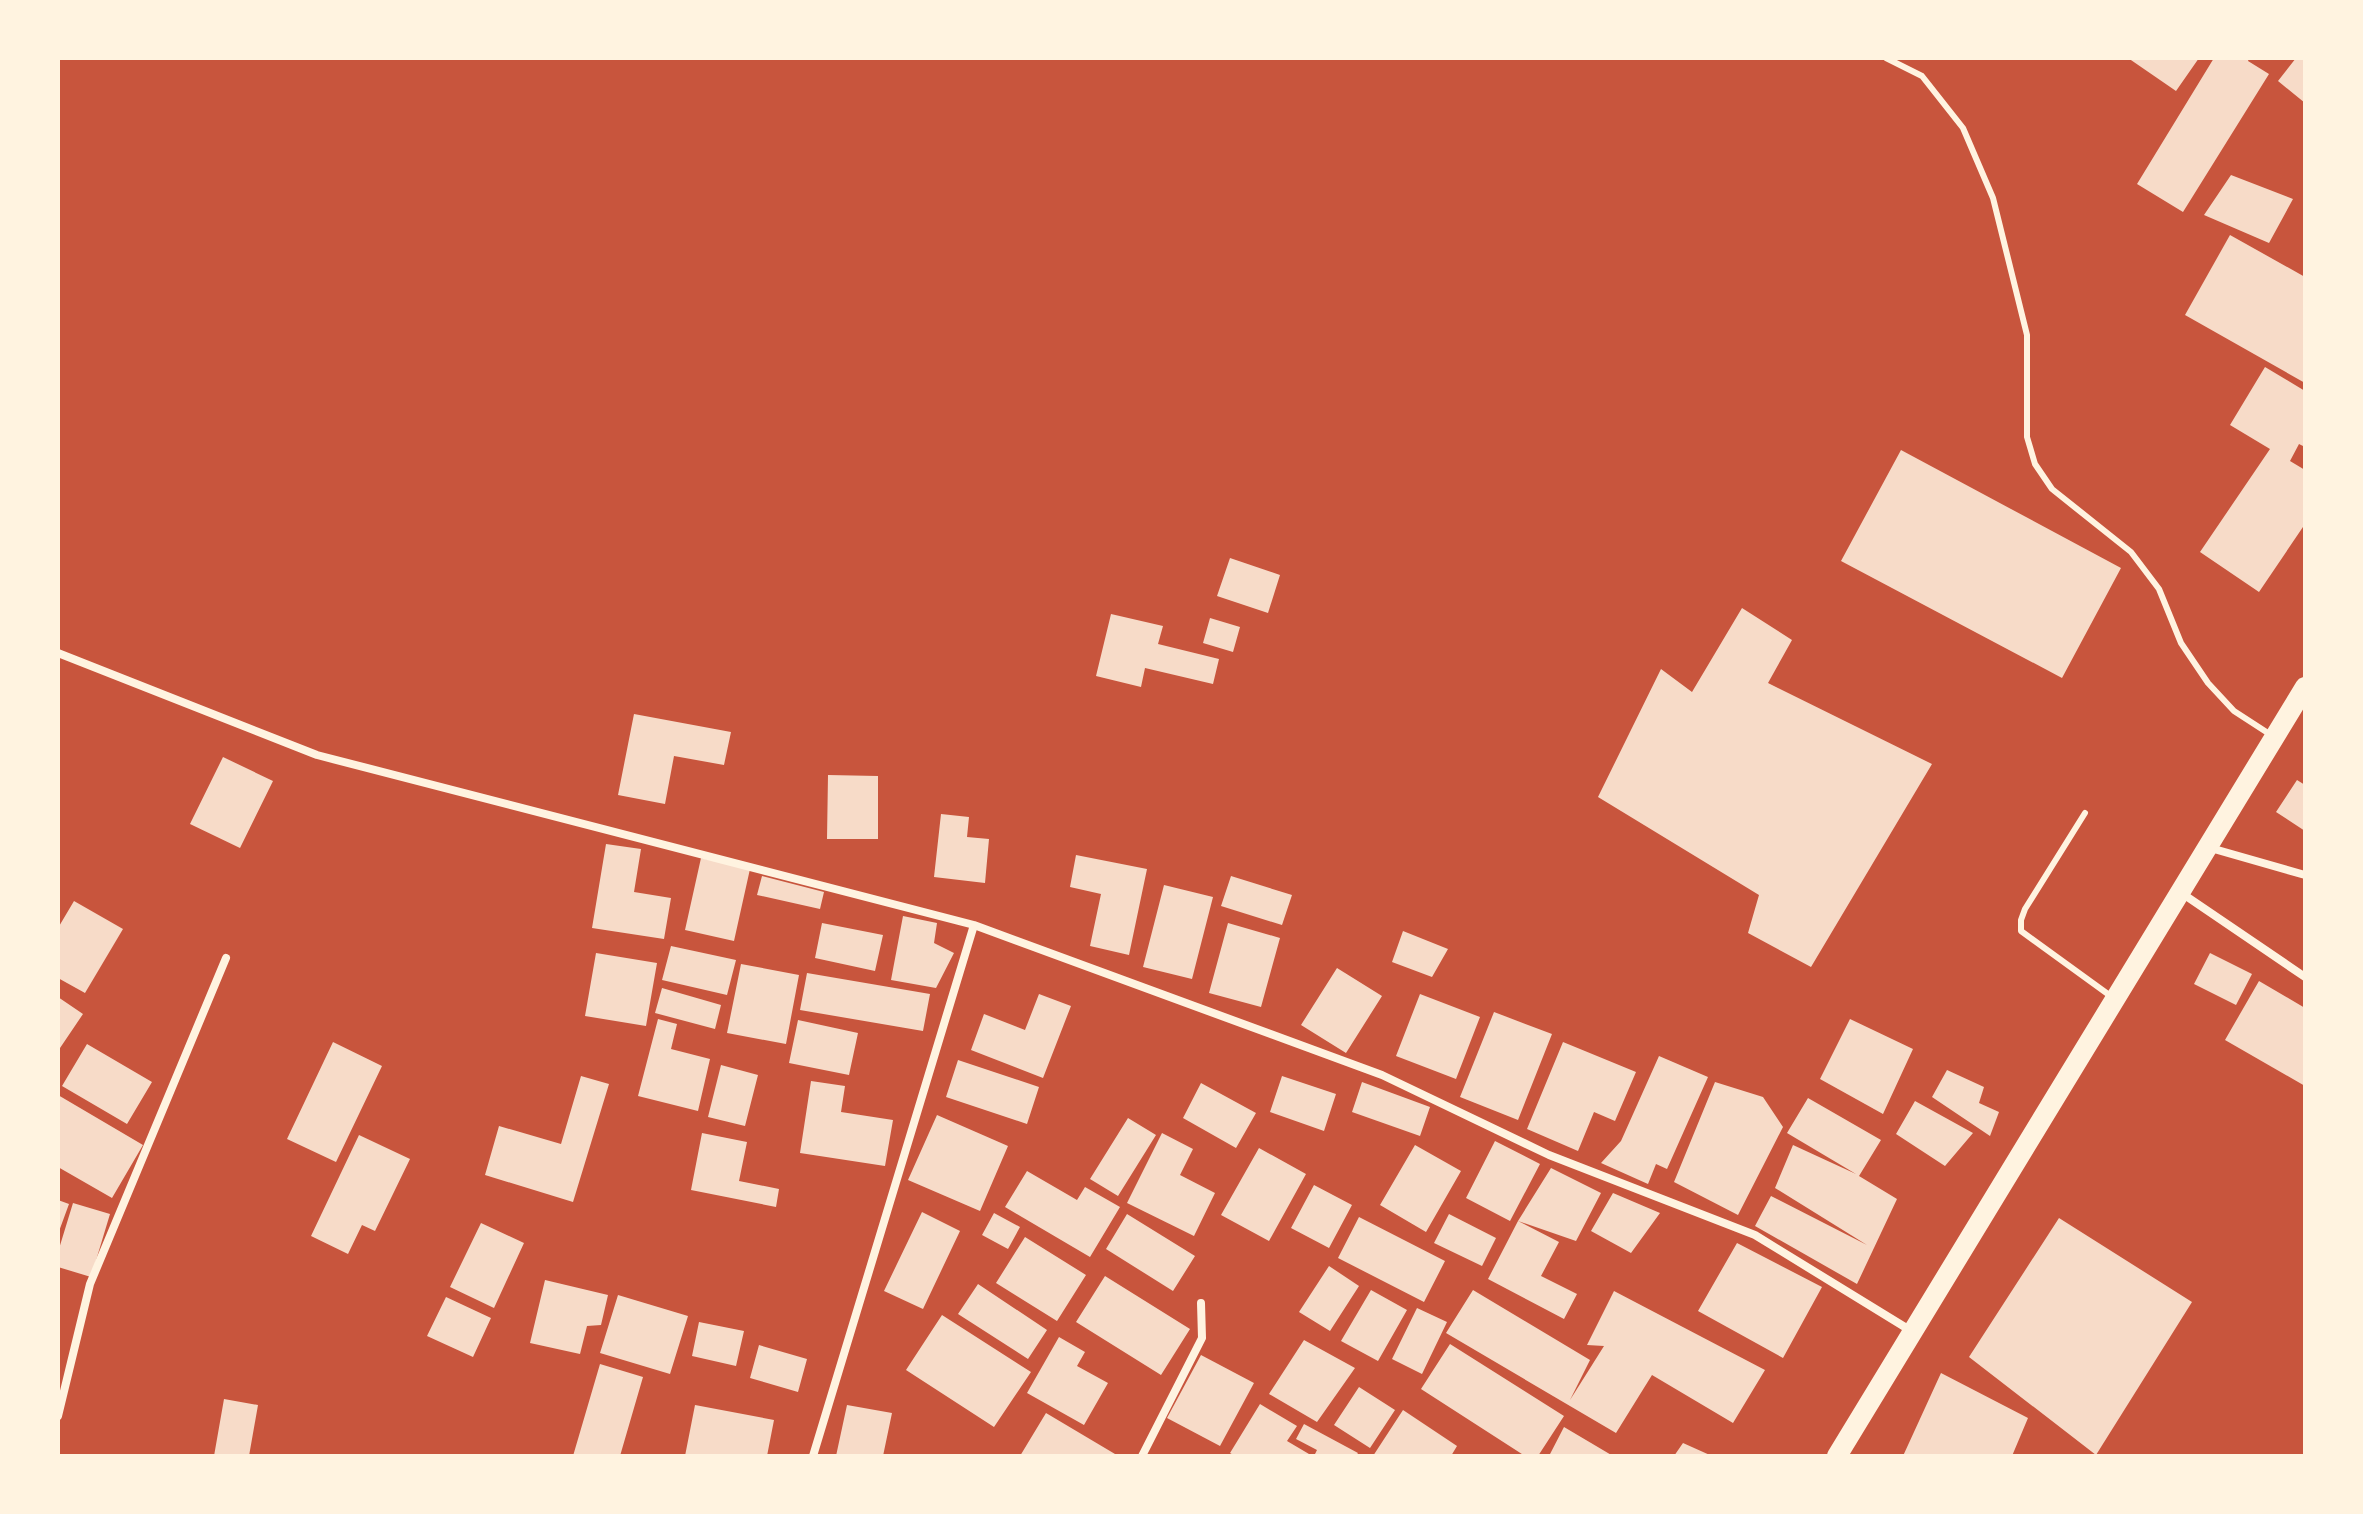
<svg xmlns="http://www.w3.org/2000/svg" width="2363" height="1514" font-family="Lora,serif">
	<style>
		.building { fill: #f7dbc8 }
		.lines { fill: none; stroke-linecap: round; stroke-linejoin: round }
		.service { stroke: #fff3e0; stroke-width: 6 }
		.minor { stroke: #fff3e0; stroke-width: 8 }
		.primary { stroke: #fff3e0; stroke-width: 20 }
	</style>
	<rect width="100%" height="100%" fill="#c8553d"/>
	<path class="building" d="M2128 58H2199L2176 91Z
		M2214 58H2249L2248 61 2269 74 2183 212 2137 184Z
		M2296 58H2305V103L2278 81Z
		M2231 175 2293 199 2269 243 2204 215Z
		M2230 235 2305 277V383L2185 315Z
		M2265 367 2305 391V447L2299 444 2290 461 2305 470V524L2259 592 2200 552 2270 449 2230 425Z
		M1901 450 2121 568 2062 678 1841 561Z
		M1230 558 1280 575 1268 613 1217 596Z
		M1742 608 1792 640 1768 683 1932 764 1811 967 1748 933 1759 895 1598 797 1661 669 1692 692Z
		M1111 614 1163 626 1158 644 1219 659 1213 684 1145 668 1141 687 1096 676Z
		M1210 618 1240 627 1233 652 1203 643Z
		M634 714 731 732 724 765 674 756 665 804 618 795Z
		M223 757 273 781 240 848 190 824Z
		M828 775 878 776V839H827Z
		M2297 780 2305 785V831L2276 812Z
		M941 814 969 817 967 837 989 839 985 883 934 877Z
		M606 844 641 849 634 892 671 898 664 939 592 928Z
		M1076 855 1147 869 1129 955 1090 946 1101 894 1070 887Z
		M701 858 750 869 734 941 685 930Z
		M762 876 824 892 820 909 757 895Z
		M1231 876 1292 895 1282 925 1221 906Z
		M1164 885 1213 897 1192 979 1143 967Z
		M74 901 123 929 85 993 58 978V928Z
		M903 916 937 923 934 943 954 953 936 988 891 980Z
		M822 923 883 935 875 971 815 958Z
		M1228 923 1280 938 1261 1007 1209 993Z
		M1403 931 1448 949 1432 977 1392 962Z
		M671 946 736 960 727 995 662 980Z
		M596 953 657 963 646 1026 585 1016Z
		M2210 953 2252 974 2236 1005 2194 984Z
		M741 964 799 975 786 1044 727 1033Z
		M1337 968 1382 996 1346 1053 1301 1025Z
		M807 973 930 994 923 1031 800 1010Z
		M2259 981 2305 1008V1086L2225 1040Z
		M662 988 721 1005 715 1029 655 1013Z
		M1039 994 1071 1006 1043 1078 971 1050 984 1014 1025 1030Z
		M1420 994 1480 1017 1456 1079 1396 1056Z
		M58 997 83 1014 58 1051Z
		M1494 1012 1552 1034 1518 1120 1460 1097Z
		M658 1019 677 1024 671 1049 710 1059 698 1111 638 1096Z
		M1850 1019 1913 1049 1883 1114 1820 1079Z
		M798 1020 858 1033 849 1075 789 1063Z
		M333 1042 382 1066 336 1162 287 1139Z
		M1563 1042 1636 1072 1615 1121 1594 1112 1578 1151 1527 1129Z
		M87 1044 152 1082 127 1124 62 1086Z
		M1659 1056 1708 1077 1667 1169 1656 1164 1648 1184 1601 1163 1621 1141Z
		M958 1060 1039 1087 1027 1124 946 1097Z
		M721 1065 758 1075 745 1126 708 1117Z
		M1947 1070 1984 1087 1979 1103 1999 1112 1990 1136 1932 1097Z
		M581 1076 609 1084 573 1202 485 1175 499 1126 561 1144Z
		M1282 1076 1336 1094 1324 1131 1270 1112Z
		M811 1081 845 1086 841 1112 893 1120 885 1166 800 1153Z
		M1362 1082 1430 1107 1420 1136 1352 1112Z
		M1715 1082 1763 1097 1783 1127 1738 1215 1674 1182Z
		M1201 1083 1256 1113 1236 1148 1183 1118Z
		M58 1095 143 1145 112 1198 58 1167Z
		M1808 1098 1881 1140 1859 1176 1897 1199 1857 1284 1755 1226 1771 1196 1867 1245 1775 1188 1793 1145 1856 1174 1787 1133Z
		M1915 1101 1973 1133 1945 1166 1896 1134Z
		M937 1115 1008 1146 980 1211 908 1180Z
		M1128 1118 1156 1135 1118 1196 1090 1179Z
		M702 1133 747 1142 739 1181 779 1189 776 1207 691 1190Z
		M1162 1133 1193 1149 1180 1175 1215 1193 1194 1236 1127 1203Z
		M359 1135 410 1159 375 1231 362 1225 348 1254 311 1236Z
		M1495 1141 1540 1164 1510 1221 1466 1198Z
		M1415 1145 1461 1171 1426 1232 1380 1205Z
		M1259 1148 1306 1174 1269 1241 1221 1215Z
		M1551 1168 1601 1193 1576 1241 1518 1221Z
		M1027 1171 1077 1200 1085 1187 1120 1207 1090 1257 1005 1207Z
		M1314 1185 1352 1205 1329 1248 1291 1228Z
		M1613 1193 1660 1213 1631 1253 1591 1231Z
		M58 1200 69 1204 58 1234Z
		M73 1203 110 1214 91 1277 58 1267V1252Z
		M922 1212 960 1231 923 1309 884 1291Z
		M994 1213 1020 1227 1008 1249 982 1235Z
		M1127 1214 1195 1256 1173 1291 1106 1249Z
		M1449 1214 1496 1238 1482 1266 1434 1243Z
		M1359 1217 1445 1261 1424 1302 1338 1258Z
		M2059 1218 2192 1302 2096 1455 1969 1357Z
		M1518 1221 1559 1242 1541 1276 1577 1294 1564 1319 1488 1279Z
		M481 1223 524 1243 494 1308 450 1287Z
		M1025 1237 1086 1275 1057 1321 996 1283Z
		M1737 1243 1822 1287 1783 1358 1698 1311Z
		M1329 1266 1359 1286 1330 1331 1299 1312Z
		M1105 1276 1190 1329 1161 1375 1076 1322Z
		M545 1280 608 1295 601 1325 587 1326 580 1354 530 1343Z
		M978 1284 1047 1330 1028 1359 958 1314Z
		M1371 1290 1407 1310 1378 1361 1341 1341Z
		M1473 1290 1590 1360 1570 1400 1604 1346 1587 1345 1614 1291 1765 1370 1733 1423 1652 1375 1616 1433 1446 1333Z
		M618 1295 688 1316 670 1374 600 1353Z
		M446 1297 491 1318 473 1357 427 1336Z
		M1417 1308 1447 1322 1422 1374 1392 1359Z
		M942 1315 1031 1372 994 1427 906 1370Z
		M699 1322 744 1331 736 1366 692 1356Z
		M1059 1337 1085 1352 1077 1366 1108 1383 1084 1425 1027 1393Z
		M1304 1340 1355 1368 1317 1422 1269 1394Z
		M1450 1344 1564 1416 1538 1456H1525L1421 1389Z
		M759 1345 807 1359 798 1392 750 1378Z
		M1201 1355 1254 1383 1220 1446 1167 1418Z
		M600 1364 643 1377 620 1456H573Z
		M1941 1373 2028 1418 2012 1456H1903Z
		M1359 1387 1395 1410 1370 1448 1334 1425Z
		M224 1399 258 1405 249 1456H214Z
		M1260 1404 1297 1426 1287 1441 1309 1454 1308 1456H1235L1230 1453Z
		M695 1405 774 1420 767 1456H685Z
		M847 1405 892 1413 883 1456H836Z
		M1403 1410 1457 1446 1451 1456H1373Z
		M1046 1413 1115 1454 1113 1456H1020Z
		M1304 1424 1358 1453 1356 1456H1314L1317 1450 1296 1439Z
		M1564 1427 1613 1456H1549Z
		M1683 1443 1712 1456H1674Z"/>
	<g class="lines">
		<path class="service" d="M1886 58 1922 76 1963 128 1993 198 2027 335V437L2035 464 2052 489 2131 552 2159 589 2181 643 2208 683 2234 711 2271 735
			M2085 813 2025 909 2021 920V931L2112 997"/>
		<path class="minor" d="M58 653 317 755 974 925 1382 1075 1549 1155 1755 1235 1913 1332
			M2207 847 2305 875
			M2180 892 2305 977
			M58 1416 90 1284 226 958
			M813 1456 974 925
			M1142 1456 1202 1338 1201 1303"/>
		<path class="primary" d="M1837 1456 2305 687"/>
	</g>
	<rect width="2363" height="1514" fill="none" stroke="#fff3e0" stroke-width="120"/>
</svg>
